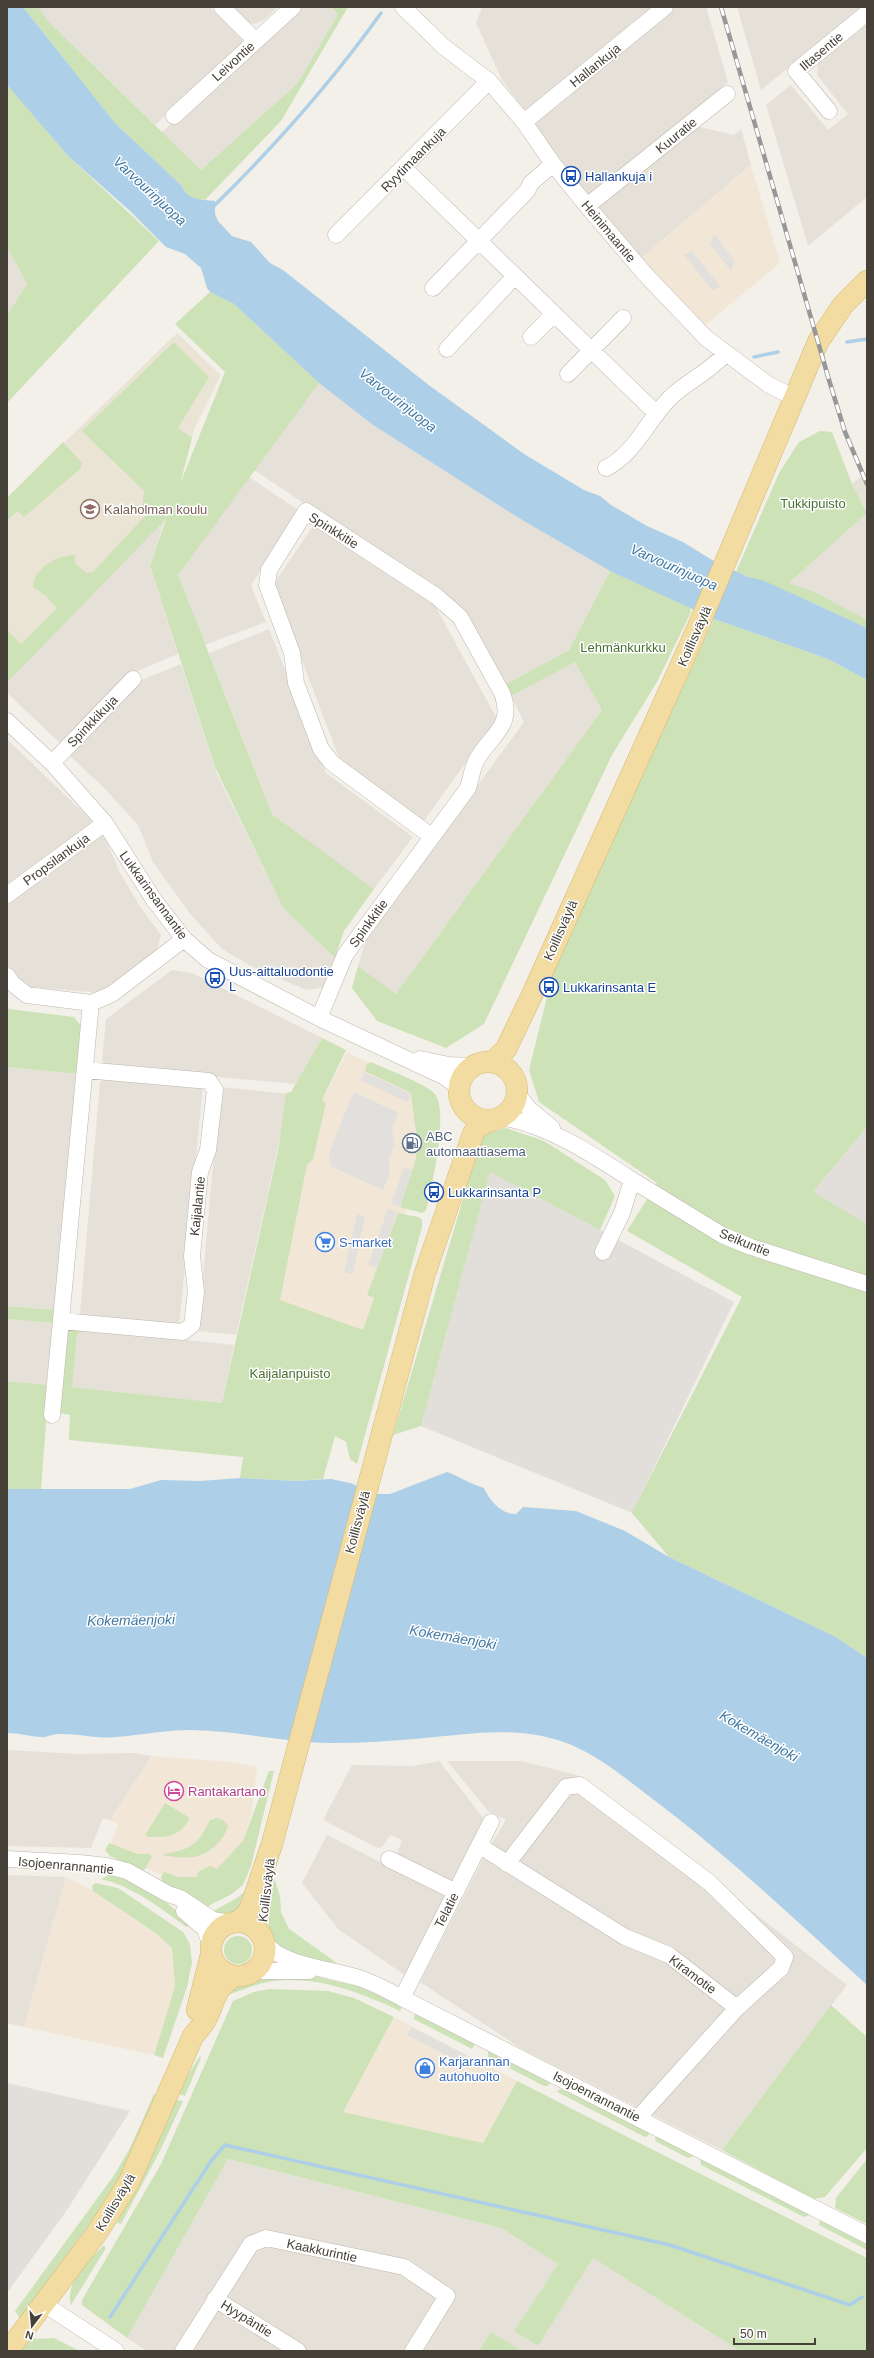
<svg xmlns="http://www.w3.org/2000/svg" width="874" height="2358" font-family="Helvetica,sans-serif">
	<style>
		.residential { fill: #e6e1d8 }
		.commercial { fill: #f2e7d7 }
		.industrial { fill: #e2dfda }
		.education { fill: #eae4d5 }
		.green { fill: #cee2b7 }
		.parking { fill: #e1e0dd }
		.water { fill: #adcfe8 }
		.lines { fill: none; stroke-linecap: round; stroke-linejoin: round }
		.stream { stroke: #adcfe8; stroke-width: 3.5 }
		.minor-casing { stroke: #bdb7ad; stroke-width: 17 }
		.major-casing { stroke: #d5b974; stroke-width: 22 }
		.minor { stroke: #fff; stroke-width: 16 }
		.major { stroke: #f2dca2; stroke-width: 21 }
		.rail-casing { stroke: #979797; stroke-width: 4.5 }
		.rail { stroke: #fff; stroke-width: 3; stroke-dasharray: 9; stroke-linecap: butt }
		.labels { text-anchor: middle; stroke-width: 3; stroke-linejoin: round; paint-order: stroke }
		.street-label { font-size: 13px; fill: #454038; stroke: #fff }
		.transit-label { font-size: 13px; fill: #164399; stroke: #fff; text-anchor: start }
		.park-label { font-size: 13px; fill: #497032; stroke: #fff }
		.education-label { font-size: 13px; fill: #785e54; stroke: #fff; text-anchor: start }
		.service-label { font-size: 13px; fill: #4e5e75; stroke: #fff; text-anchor: start }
		.shop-label { font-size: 13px; fill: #366cbe; stroke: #fff; text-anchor: start }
		.hotel-label { font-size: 13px; fill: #b23c85; stroke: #fff; text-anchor: start }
		.water-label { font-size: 14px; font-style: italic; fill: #3e78a4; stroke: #fff }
	</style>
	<rect width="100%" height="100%" fill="#f2f0e9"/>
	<path class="residential" d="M38 7H210L246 44 155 125 49 22Z
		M232 7H278L263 21 254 24 249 23Z
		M303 7H331L338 14 297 84 201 170 162 132Z
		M482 7H657L527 113 502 80 476 23Z
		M673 7H706L728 82 591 195H586L533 122Z
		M737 7H864L761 90Z
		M867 22V197L808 246 766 105 791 85 828 130 848 114 817 75 818 61Z
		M696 126 734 135 741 129 751 165 640 259 598 210 599 204Z
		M7 247 27 284 7 315Z
		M319 383 373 425 517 517 610 571 569 650 505 685 464 610 254 470Z
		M867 471V512L852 484Z
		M249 477 301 512 251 585 266 622 205 645 178 575Z
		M867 513V621L815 592 789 583Z
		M165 519 150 566 178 654 130 674 62 745 7 693V683Z
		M316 522 432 600 497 719 424 821 340 760 273 585Z
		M269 629 326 773 413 837 374 889 272 814 209 653Z
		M575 661 602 710 396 994 358 966 366 938 524 722 511 696Z
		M181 664 217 774 283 908 335 958 326 987 306 990 251 966 222 949 191 915 153 862 138 825 103 787 68 754 136 682Z
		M7 739 91 820 90 824 7 886Z
		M98 835 105 838 120 873 139 905 161 935 157 950 99 993 22 986 7 964V900Z
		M172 970 192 973 322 1038 296 1084 108 1067 102 1061 106 1019Z
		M7 1067 78 1074 55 1310 7 1306Z
		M106 1077 203 1086 179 1328 85 1319 80 1313 100 1082Z
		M220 1087 290 1094 236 1335 198 1331Z
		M7 1319 54 1323 49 1385 7 1381Z
		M83 1329 234 1345 222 1403 71 1387 77 1335Z
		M7 1750 78 1754 135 1753 152 1756 110 1820 103 1818 91 1848 7 1846Z
		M439 1761 484 1819 451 1882 396 1856 402 1840 390 1835 383 1846 378 1848 323 1820 352 1765 414 1766Z
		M447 1761H521L577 1775 847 1985 722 2150 522 2049 420 1982 486 1853 506 1820 488 1811Z
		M327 1835 443 1894 446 1897 406 1976 338 1929 302 1883Z
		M7 1875 66 1877 24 2027 7 2023Z
		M228 2159 501 2228 558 2264 514 2331 538 2346 593 2258 740 2351H147L127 2338Z"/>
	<path class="commercial" d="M751 165 780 263 703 327 640 259Z
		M347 1052 421 1088 429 1149 363 1331 277 1301 321 1102Z
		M152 1756 231 1762 257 1767 252 1812 235 1869 175 1881 114 1853 111 1844 118 1824 110 1820Z
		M66 1877 93 1891 154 1932 172 1948 175 1986 154 2055 24 2027Z
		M394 2017 517 2081 483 2143 343 2112Z"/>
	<path class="industrial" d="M867 1127V1654L632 1513 421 1426 490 1171 734 1302 643 1490 742 1297 813 1192Z
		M7 2083 130 2111 67 2210 7 2293Z"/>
	<path class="education" d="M177 333 221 375 194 429 170 519H165L7 683V498Z"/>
	<path class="green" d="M23 7H38L49 22 201 170 297 84 338 14 331 7H348L281 121 205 200C193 199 186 197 181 185L115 123Z
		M7 85 69 157 159 241 7 403V315L27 284 7 247Z
		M210 292 234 304 319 383 178 575 272 814 374 889 344 931 335 958 283 908 215 767 150 566 166 519 7 683V630L21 644 57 608 46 596 33 587C34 567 57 556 75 555V563L86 573 93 572 146 515 142 510 144 491 82 431 174 342 209 377 178 428 192 438 180 484 225 372 175 324Z
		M820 431 832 432 852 484 867 513 789 583 815 592 867 620V628L800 597 736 572 779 473 799 442Z
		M63 442 82 463 81 468 24 517 18 511 7 520V498Z
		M610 571 690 606 691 612 657 682 612 755 484 1024 446 1048 377 1021 352 988 358 966 396 994 602 710 575 662 511 696 505 685 569 650Z
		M714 619 828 659 867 680V1127L813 1192 867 1224V1658L836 1637 669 1557 632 1513 742 1297 627 1231 657 1183 539 1102 529 1070 556 961Z
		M7 1006 9 1009 74 1017 81 1026 78 1074 7 1067Z
		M322 1038 346 1050 322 1100 326 1103 313 1159 307 1165 280 1300 363 1330 374 1298 367 1295 398 1213 418 1217 422 1220V1227L357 1464 350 1459 346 1442 335 1436 323 1479 294 1481 240 1478 243 1457 69 1440 70 1415 54 1412 63 1335 70 1328 83 1330 77 1335 72 1387 222 1403 279 1146 286 1093 291 1092Z
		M371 1062C386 1069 424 1083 434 1093 450 1109 431 1190 426 1211L422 1213 400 1207 416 1159 417 1140 411 1093 365 1071 367 1064Z
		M506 1128 544 1141 605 1180 615 1196 600 1230 490 1172 421 1426 393 1435 482 1135Z
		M7 1306 55 1310 54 1323 7 1319Z
		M7 1381 49 1385 41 1489H7Z
		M269 1771H274L251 1866 243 1885 232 1894 210 1905 205 1910 163 1883 161 1877 164 1872 178 1877H197L199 1871 210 1866 217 1869 243 1841Z
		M165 1803 190 1818C179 1837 169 1837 148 1837L145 1835Z
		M217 1818 223 1820 228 1826C226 1833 223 1837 219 1842 201 1862 185 1858 161 1855 190 1848 196 1849 210 1820Z
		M109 1843 138 1854H150L152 1857 145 1869 142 1870 110 1856 105 1850Z
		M109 1875C142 1880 168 1903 193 1925L186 1927C159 1907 134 1887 101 1879Z
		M274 1878 280 1896 281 1912 289 1929 337 1963C322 1961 298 1960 285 1954 258 1943 272 1900 274 1878Z
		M95 1883 118 1888 183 1932 190 1944 192 1963 187 1987 163 2058 154 2055 175 1986 172 1948 154 1932 93 1891 92 1886Z
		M254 1884 238 1916 212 1914 215 1910 237 1898Z
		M224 1950a14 14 0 1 1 28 0a14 14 0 1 1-28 0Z
		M309 1975 358 1986 399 2004 402 2007 400 2011C359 1992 314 1974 268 1982 255 1984 242 1991 230 1994L234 1984 267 1976Z
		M270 1989 328 1991 354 1998 394 2017 343 2112 483 2143 517 2081 867 2258V2351H740L593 2258 538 2346 514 2331 558 2264 501 2228 228 2159 127 2338 82 2305V2300L161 2164 233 2001 254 1992Z
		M831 2005 867 2037V2148L825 2197 813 2199 722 2150Z
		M415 2012 475 2043 472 2049 414 2019Z
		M488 2051H492L542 2075 550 2083 548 2086H544L488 2057Z
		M200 2056 201 2058 185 2096 178 2094 182 2084Z
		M560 2089 588 2098 650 2131 648 2136 645 2137 557 2092Z
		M154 2094 162 2096 114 2191 20 2318 15 2311 115 2174 130 2148Z
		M175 2100 183 2101 160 2151 121 2224 117 2223 129 2193Z
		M656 2134 693 2153 692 2157 688 2158 655 2141Z
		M700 2156 809 2214 808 2216 804 2217 701 2165Z
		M867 2159V2224L835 2208 836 2198Z
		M820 2218 867 2241V2250L819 2225Z
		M104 2245 106 2248 71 2305C64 2283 90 2259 104 2245Z
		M491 2332 522 2351H479Z
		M31 2335 36 2339 54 2338 80 2351H19Z"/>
	<path class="parking" d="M714 234 735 261 731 271 710 244Z
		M692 251 721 287 712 290 684 255Z
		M364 1072 411 1094 407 1102 360 1080Z
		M354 1092 399 1113 392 1128 395 1144 389 1158 390 1173 383 1190 330 1166 329 1154 336 1135Z
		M404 1167 412 1170 400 1207 391 1204Z
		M388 1209 397 1212 377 1268 368 1265Z
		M357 1214 365 1216 353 1274 344 1272Z
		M411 2027 466 2055 462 2063 407 2035Z"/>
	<path class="water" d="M7 7H23L115 123 181 185C188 201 200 199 215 201V214L218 221 232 236 251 242 270 263 283 270 430 386 524 454 584 490 600 496 611 505 647 526 683 542 712 560 748 577 762 580 800 597 867 628V680L828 659 714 619 610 571 517 517 373 425 319 383 234 304 210 292 207 288 201 268 185 254 166 247 129 210 69 157 7 85Z
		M447 1472C461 1477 470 1484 484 1488 489 1500 502 1515 516 1514L523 1507 576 1511 625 1531 669 1557 836 1637 867 1658V1985C797 1922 730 1857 654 1800 630 1782 607 1762 580 1749 530 1724 478 1733 425 1738 393 1741 361 1743 330 1743 283 1742 238 1731 192 1730 166 1730 141 1735 116 1737 97 1739 77 1733 58 1734 52 1734 46 1738 40 1737 28 1736 19 1733 7 1733V1489H130L161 1480 200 1481 240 1478 294 1481 331 1479 350 1483 377 1494H390Z"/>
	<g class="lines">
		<path class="stream" d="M213 207C274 147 331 83 381 13
			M847 342 867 339
			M754 357 778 352
			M110 2317 211 2161 225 2145 670 2245 850 2305 862 2297"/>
		<defs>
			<path id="minor" d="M222 7 256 41
				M403 7 444 47 489 81 524 122 553 164 587 206 645 274 706 338 769 385 793 397
				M829 111 796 71 867 13
				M174 116 293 7
				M524 122 665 7
				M404 168 657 414
				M587 206 727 94
				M336 235 489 81
				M433 288 527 191 531 183 553 164
				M531 337 554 314
				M447 349 515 276
				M568 374 623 318
				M606 468C635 454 648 419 670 398 687 381 710 372 725 354
				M7 721 52 763 105 823 154 900 184 939 208 960 319 1018 445 1077 459 1088
				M52 763 133 679
				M7 895 105 823
				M7 976 12 983 27 995 91 1003 112 994 184 939
				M319 1018 345 955 468 788C471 779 472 769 476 761 490 735 515 727 502 693L460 617 436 596 306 511 269 570 267 585 292 653 296 683 321 749 332 763 431 836
				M420 1059 449 1065 472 1066
				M518 1095 529 1109 552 1128
				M501 1117C548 1125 592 1154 632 1180L622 1213 603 1252
				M632 1180 722 1235 751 1247 867 1284
				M61 1321 183 1332 192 1325 196 1292 192 1256 200 1172 208 1150 215 1090 209 1081 85 1070
				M52 1415 91 1003
				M480 1846 625 1937 669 1955 737 2008
				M7 1859 80 1863 107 1866 127 1871 168 1894 180 1898 213 1920 231 1923
				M389 1859 456 1892
				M507 1864 566 1787 580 1785 710 1883 785 1957 781 1968 737 2008 639 2117
				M184 1911 205 1929 211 1946
				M264 1941C279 1966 335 1969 362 1979 376 1984 389 1991 402 1998L867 2235
				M254 1971H309
				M402 1998 491 1822
				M215 2299 298 2351
				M44 2304 116 2351
				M183 2351 251 2244 266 2238 404 2267 447 2296 413 2351"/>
			<path id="major" d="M494 1061 506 1049 531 997 698 627 818 342 843 305 867 281
				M459 1091a29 29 0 1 1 58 0a29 29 0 1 1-58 0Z
				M211 1949a27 27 0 1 1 54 0a27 27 0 1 1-54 0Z
				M237 1922 246 1915 251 1906 272 1844 425 1273 473 1134 478 1126 493 1120
				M197 2010 211 1955
				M8 2351 96 2234 129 2182 193 2036C197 2031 202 2026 205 2021 216 2001 213 1989 235 1976"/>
		</defs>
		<use href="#minor" class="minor-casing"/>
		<use href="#major" class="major-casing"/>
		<use href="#minor" class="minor"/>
		<use href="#major" class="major"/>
		<defs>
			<path id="rail" d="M721 7 829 380 845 432 867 484"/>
		</defs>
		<use href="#rail" class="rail-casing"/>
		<use href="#rail" class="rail"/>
	</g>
	<defs>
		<symbol id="bus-ring" viewBox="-11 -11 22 22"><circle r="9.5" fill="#fff" stroke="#1a4fb4" stroke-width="1.5"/><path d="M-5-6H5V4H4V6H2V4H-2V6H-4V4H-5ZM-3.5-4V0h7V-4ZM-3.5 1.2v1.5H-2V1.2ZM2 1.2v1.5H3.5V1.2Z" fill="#1a4fb4"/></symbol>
		<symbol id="school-ring" viewBox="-11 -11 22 22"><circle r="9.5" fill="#fff" stroke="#8d6e63" stroke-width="1.5"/><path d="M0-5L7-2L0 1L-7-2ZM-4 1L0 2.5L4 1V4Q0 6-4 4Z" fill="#8d6e63"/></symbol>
		<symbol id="fuel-ring" viewBox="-11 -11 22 22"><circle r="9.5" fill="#fff" stroke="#5c6f8a" stroke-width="1.5"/><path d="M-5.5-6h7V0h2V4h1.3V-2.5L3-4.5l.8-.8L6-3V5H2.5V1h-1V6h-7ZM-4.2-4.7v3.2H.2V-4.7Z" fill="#5c6f8a"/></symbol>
		<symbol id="supermarket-ring" viewBox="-11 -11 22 22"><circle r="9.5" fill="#fff" stroke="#3f7fe0" stroke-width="1.5"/><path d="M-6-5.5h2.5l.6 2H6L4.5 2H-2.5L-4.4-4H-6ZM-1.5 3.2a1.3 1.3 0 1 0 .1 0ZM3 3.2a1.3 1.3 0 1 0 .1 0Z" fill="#3f7fe0"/></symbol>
		<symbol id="hotel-ring" viewBox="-11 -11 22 22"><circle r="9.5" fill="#fff" stroke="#d1479c" stroke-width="1.5"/><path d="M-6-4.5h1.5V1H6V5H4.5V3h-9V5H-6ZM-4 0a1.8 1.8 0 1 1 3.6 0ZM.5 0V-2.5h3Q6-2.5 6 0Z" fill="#d1479c"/></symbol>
		<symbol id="shop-ring" viewBox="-11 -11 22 22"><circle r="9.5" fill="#fff" stroke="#3f7fe0" stroke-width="1.5"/><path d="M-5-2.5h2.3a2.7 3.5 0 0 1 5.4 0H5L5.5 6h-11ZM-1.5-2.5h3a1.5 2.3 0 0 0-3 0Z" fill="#3f7fe0"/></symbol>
	</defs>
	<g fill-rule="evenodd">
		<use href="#bus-ring" x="560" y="165" width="22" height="22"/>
		<use href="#school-ring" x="79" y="498" width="22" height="22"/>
		<use href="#bus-ring" x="204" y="967" width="22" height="22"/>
		<use href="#bus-ring" x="538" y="976" width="22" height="22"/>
		<use href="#fuel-ring" x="401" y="1132" width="22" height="22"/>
		<use href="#bus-ring" x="423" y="1181" width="22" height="22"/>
		<use href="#supermarket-ring" x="314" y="1231" width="22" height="22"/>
		<use href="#hotel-ring" x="163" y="1780" width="22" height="22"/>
		<use href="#shop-ring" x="414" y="2057" width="22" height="22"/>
	</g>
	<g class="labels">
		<g class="street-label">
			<text transform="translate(821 51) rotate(-40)" y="5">Iltasentie</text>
			<text transform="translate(233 61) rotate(-42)" y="5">Leivontie</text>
			<text transform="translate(595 65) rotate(-39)" y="5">Hallankuja</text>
			<text transform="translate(676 135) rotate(-39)" y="5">Kuuratie</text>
			<text transform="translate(413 159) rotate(-45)" y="5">Ryytimaankuja</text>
			<text transform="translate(609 231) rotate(50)" y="5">Heinimaantie</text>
			<text transform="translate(334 530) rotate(32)" y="5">Spinkkitie</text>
			<text transform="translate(694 636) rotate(-66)" y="5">Koillisväylä</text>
			<text transform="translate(92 721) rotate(-46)" y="5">Spinkkikuja</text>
			<text transform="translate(56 859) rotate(-36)" y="5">Propsilankuja</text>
			<text transform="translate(154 895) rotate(54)" y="5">Lukkarinsannantie</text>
			<text transform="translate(368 923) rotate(-54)" y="5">Spinkkitie</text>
			<text transform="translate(560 930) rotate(-66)" y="5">Koillisväylä</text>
			<text transform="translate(197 1206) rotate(-84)" y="5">Kaijalantie</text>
			<text transform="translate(745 1242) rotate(22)" y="5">Seikuntie</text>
			<text transform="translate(357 1522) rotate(-75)" y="5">Koillisväylä</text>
			<text transform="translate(66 1865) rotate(5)" y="5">Isojoenrannantie</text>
			<text transform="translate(266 1890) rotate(-83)" y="5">Koillisväylä</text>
			<text transform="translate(446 1910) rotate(-63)" y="5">Telatie</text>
			<text transform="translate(693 1974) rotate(37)" y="5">Kiramotie</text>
			<text transform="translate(597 2096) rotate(27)" y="5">Isojoenrannantie</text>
			<text transform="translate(115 2202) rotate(-59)" y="5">Koillisväylä</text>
			<text transform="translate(322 2250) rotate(12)" y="5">Kaakkurintie</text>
			<text transform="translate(247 2318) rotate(32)" y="5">Hyypäntie</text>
		</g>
		<g class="transit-label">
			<text x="585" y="181">Hallankuja i</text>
			<text x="229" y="976">Uus-aittaluodontie<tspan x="229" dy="15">L</tspan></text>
			<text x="563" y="992">Lukkarinsanta E</text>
			<text x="448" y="1197">Lukkarinsanta P</text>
		</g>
		<g class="park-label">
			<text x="813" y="508">Tukkipuisto</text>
			<text x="623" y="652">Lehmänkurkku</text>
			<text x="290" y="1378">Kaijalanpuisto</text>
		</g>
		<g class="education-label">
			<text x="104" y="514">Kalaholman koulu</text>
		</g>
		<g class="service-label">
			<text x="426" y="1141">ABC<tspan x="426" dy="15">automaattiasema</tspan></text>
		</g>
		<g class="shop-label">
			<text x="339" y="1247">S-market</text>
			<text x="439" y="2066">Karjarannan<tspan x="439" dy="15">autohuolto</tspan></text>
		</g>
		<g class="hotel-label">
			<text x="188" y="1796">Rantakartano</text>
		</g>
		<g class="water-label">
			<text transform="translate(150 191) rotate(43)" y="5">Varvourinjuopa</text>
			<text transform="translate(398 400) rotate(38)" y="5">Varvourinjuopa</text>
			<text transform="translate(674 567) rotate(24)" y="5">Varvourinjuopa</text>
			<text transform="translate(131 1620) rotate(-1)" y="5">Kokemäenjoki</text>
			<text transform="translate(453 1637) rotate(10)" y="5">Kokemäenjoki</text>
			<text transform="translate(759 1736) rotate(30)" y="5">Kokemäenjoki</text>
		</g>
	</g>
	<rect width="874" height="2358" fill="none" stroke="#454038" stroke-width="16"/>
	<g transform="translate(32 2326) rotate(196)" stroke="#ffffff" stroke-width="3" paint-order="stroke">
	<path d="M0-3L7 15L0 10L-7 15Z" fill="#454038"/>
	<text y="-6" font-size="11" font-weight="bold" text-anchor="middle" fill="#454038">N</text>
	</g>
	<path d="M734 2338v6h81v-6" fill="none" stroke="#454038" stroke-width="2"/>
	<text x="740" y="2338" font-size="12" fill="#454038" stroke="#ffffff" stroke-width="3" paint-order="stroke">50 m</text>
</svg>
